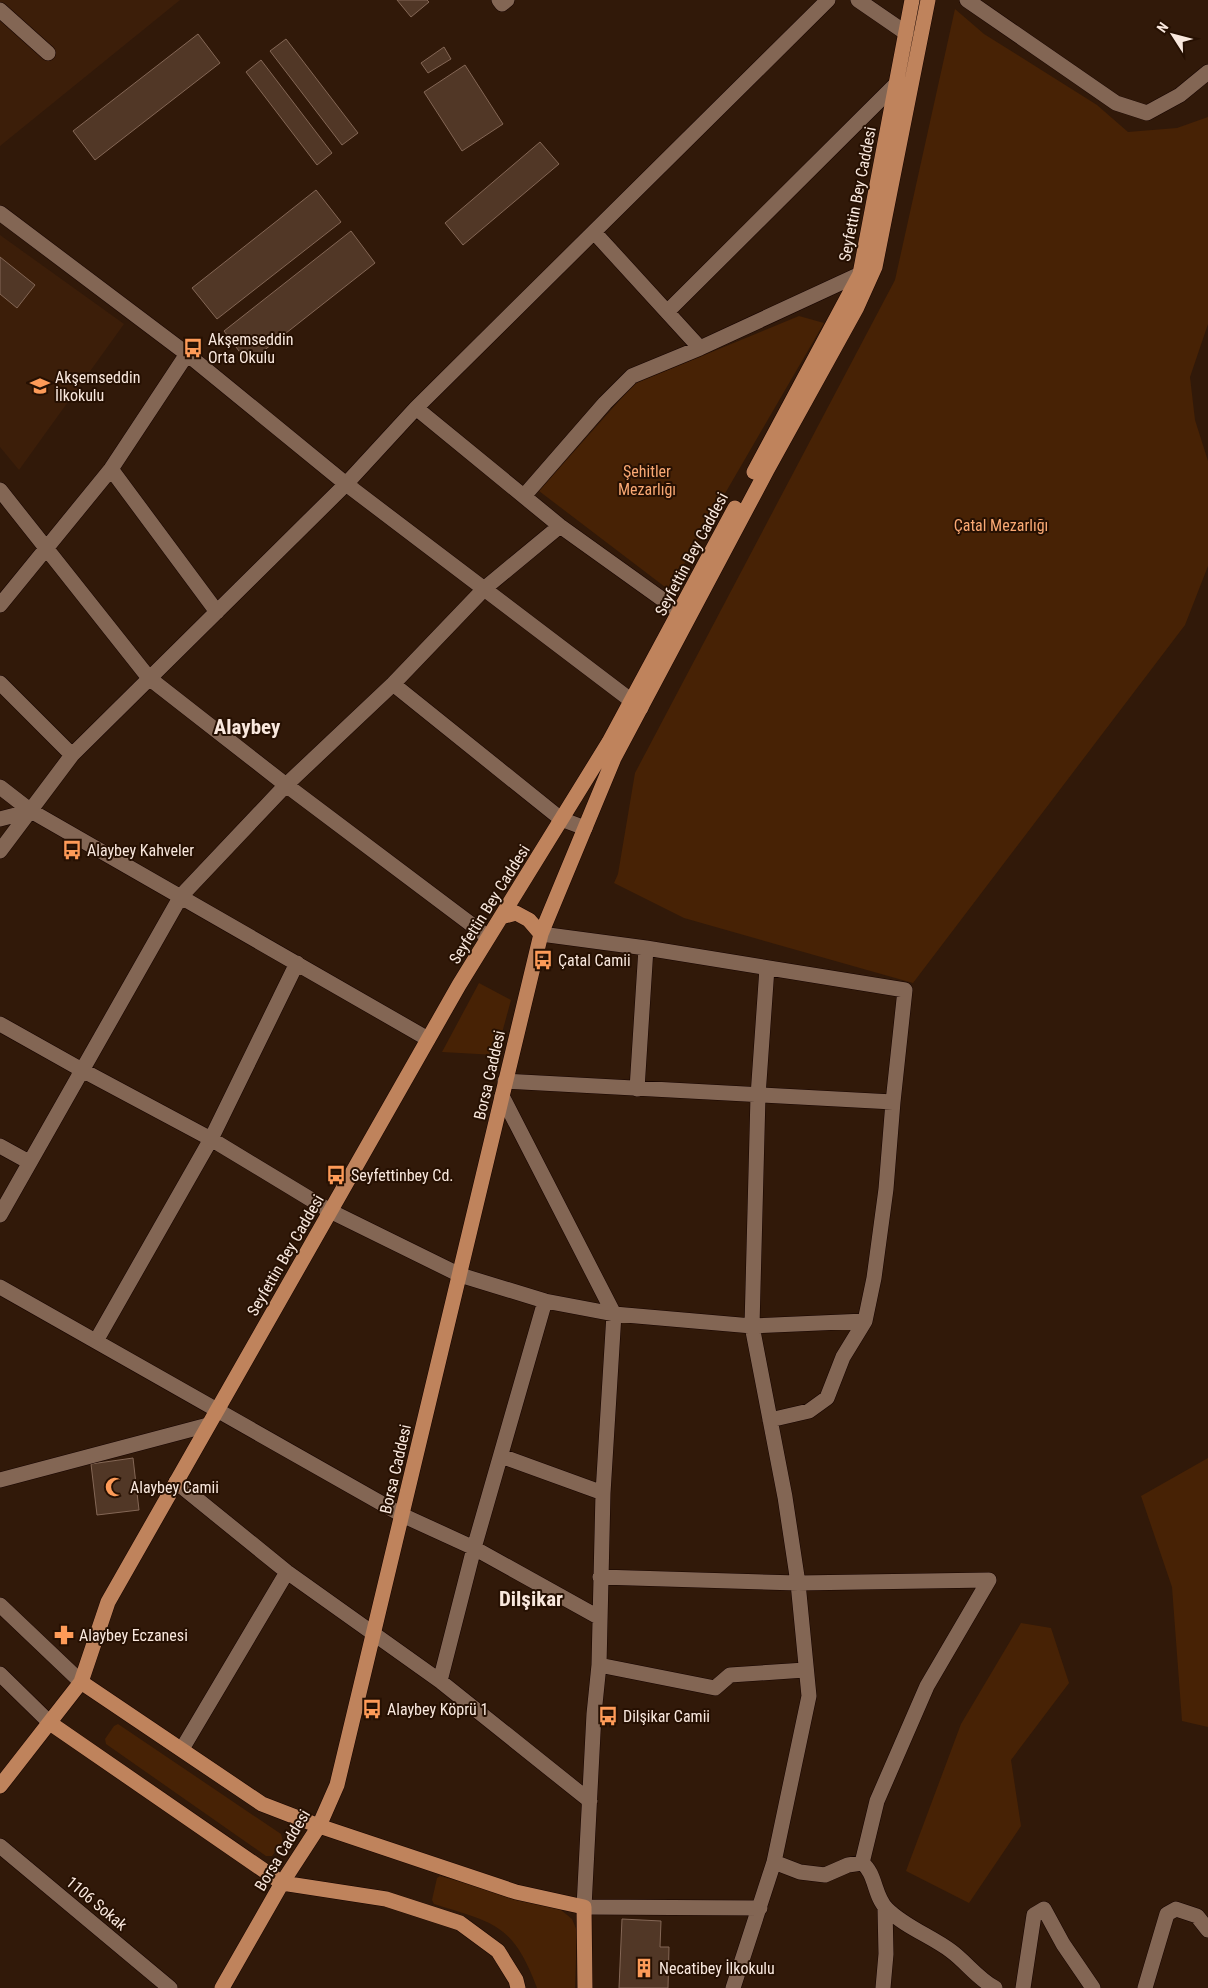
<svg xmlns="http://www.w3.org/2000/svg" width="1208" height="1988" font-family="'Roboto Condensed',sans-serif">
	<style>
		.built { fill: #3c1e09 }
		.green { fill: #472205 }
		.building { fill: #513726; stroke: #846756 }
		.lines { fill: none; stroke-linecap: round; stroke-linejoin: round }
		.minor-casing { stroke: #170400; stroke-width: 16 }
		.major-casing { stroke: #170400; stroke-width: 16 }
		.minor { stroke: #836654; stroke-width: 15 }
		.major { stroke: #bf835c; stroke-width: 15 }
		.labels { text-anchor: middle; stroke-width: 4; stroke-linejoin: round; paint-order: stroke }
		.street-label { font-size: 16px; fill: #f9e8de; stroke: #261002 }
		.poi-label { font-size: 16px; fill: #f9e8de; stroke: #261002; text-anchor: start }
		.park-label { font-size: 16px; fill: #faa974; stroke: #261002 }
		.district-label { font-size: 21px; font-weight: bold; fill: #f9e8de; stroke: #261002 }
	</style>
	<rect width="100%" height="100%" fill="#311909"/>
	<path class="built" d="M0 0H180L0 146Z
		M0 235 124 324 19 470 0 447Z"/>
	<path class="green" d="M955 9 984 34 1097 105 1128 132 1177 128 1208 117V324L1190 377 1195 420 1208 461V566L1185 625 913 983 684 918 614 883 618 874 635 773 895 280Z
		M799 316 824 323 669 590 539 491 634 384Z
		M479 983 511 1000 496 1055 442 1052Z
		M1208 1458V1727L1182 1721 1172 1587 1141 1496Z
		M1021 1623 1051 1628 1069 1683 1011 1760 1021 1826 969 1903 906 1871 961 1724Z
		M118 1724 281 1834 283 1841 272 1856H266L106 1744 105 1739 114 1726Z
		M440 1876 561 1910 572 1919 577 1931 575 1988H537C513 1924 495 1923 434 1904L432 1900 437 1878Z"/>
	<path class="building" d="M397 0H427L429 2 411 17Z
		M198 34 220 63 95 160 73 131Z
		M286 39 358 133 342 145 270 51Z
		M444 47 451 59 428 73 421 63Z
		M261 60 332 153 317 165 246 72Z
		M465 65 503 124 462 151 424 92Z
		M540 142 559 164 463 245 445 223Z
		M316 190 341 222 217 319 192 288Z
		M351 231 375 263 248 363 224 331Z
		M0 257 35 285 17 308 0 294Z
		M133 1458 139 1510 97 1515 91 1464Z
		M622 1919 661 1921 660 1947H669L668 1988H619Z"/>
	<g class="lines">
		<defs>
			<path id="minor" d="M499 0 502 4 507 0
				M858 0 906 33
				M967 0 1116 103 1147 113 1180 95 1208 72
				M0 10 48 53
				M0 213 187 354 346 484 641 708
				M594 232 700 348
				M667 312 896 84
				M416 408 560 526 680 612
				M111 469 217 612
				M0 490 149 678 286 785 488 937
				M524 496 605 403 632 376 700 348 860 274
				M0 605 111 469 187 354
				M0 683 72 755
				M393 684 561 819 585 828
				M0 787 31 811 428 1039
				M0 819 31 811
				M0 851 72 755 346 484 416 408 828 0
				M541 934 646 948 905 990 893 1102 886 1189 874 1278 865 1321 843 1357 827 1398 809 1411 770 1420
				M0 1024 82 1070 211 1139 330 1211 460 1275 545 1301 614 1314 752 1326 865 1321
				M505 1081 893 1102
				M637 1089 646 948
				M502 1096 614 1314 603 1493 599 1665 594 1714 584 1907 760 1908
				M0 1146 29 1162
				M0 1215 181 896 286 785 393 684 485 588 560 526
				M0 1287 402 1515 474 1548 600 1618
				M96 1341 211 1139 297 963
				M501 1456 603 1493
				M0 1480 208 1425
				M176 1482 287 1572 440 1681 590 1801
				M600 1577 798 1583 989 1580 927 1686 877 1801 862 1863
				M0 1605 81 1682
				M599 1665 715 1688 730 1675 805 1670
				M0 1674 50 1723
				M440 1681 474 1548 545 1301
				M182 1749 287 1572
				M0 1846 170 1988
				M774 1862 800 1872 825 1875 848 1865 862 1863C876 1873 874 1897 887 1909 905 1927 931 1936 951 1951 966 1962 978 1979 995 1988
				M733 1988 774 1862 809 1696 798 1583 785 1497 752 1326 758 1096 767 968
				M883 1988 886 1954 885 1908
				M1023 1988 1034 1915 1044 1909 1063 1944 1093 1988
				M1145 1988 1167 1914 1176 1909 1197 1916 1208 1930"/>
			<path id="major" d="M754 472 860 274 912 0
				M501 917 516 913 529 920 541 934
				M81 1682 262 1804 319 1826 516 1892 584 1907 585 1988
				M50 1723 282 1883 386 1899 460 1923 498 1951 516 1980 518 1988
				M0 1786 81 1682 108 1602 459 985 609 742 735 508
				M222 1988 282 1883 319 1826 337 1785 541 934 614 758 767 470 857 307 875 267 928 0"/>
		</defs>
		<use href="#minor" class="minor-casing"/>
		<use href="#major" class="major-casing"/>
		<use href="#minor" class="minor"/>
		<use href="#major" class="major"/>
	</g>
	<defs>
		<symbol id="bus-bare" viewBox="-9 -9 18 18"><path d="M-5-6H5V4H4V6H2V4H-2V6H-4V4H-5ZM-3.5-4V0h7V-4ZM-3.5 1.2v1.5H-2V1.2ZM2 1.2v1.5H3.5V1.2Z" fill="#fe9b58" stroke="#261002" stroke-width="2.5" paint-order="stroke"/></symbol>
		<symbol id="school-bare" viewBox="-9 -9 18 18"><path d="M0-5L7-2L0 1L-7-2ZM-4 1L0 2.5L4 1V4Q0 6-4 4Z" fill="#fe9b58" stroke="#261002" stroke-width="2.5" paint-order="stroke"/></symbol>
		<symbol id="mosque-bare" viewBox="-9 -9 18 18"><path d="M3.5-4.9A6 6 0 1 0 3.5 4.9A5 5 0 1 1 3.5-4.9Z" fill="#fe9b58" stroke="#261002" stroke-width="2.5" paint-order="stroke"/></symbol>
		<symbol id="pharmacy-bare" viewBox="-9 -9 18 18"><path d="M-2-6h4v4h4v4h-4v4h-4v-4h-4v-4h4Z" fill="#fe9b58" stroke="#261002" stroke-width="2.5" paint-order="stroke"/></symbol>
		<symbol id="building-bare" viewBox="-9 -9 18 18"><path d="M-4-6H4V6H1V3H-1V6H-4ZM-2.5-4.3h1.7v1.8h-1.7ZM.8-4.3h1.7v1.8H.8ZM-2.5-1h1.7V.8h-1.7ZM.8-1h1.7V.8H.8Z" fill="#fe9b58" stroke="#261002" stroke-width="2.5" paint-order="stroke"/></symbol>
	</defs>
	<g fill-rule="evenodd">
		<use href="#bus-bare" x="179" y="334" width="28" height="28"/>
		<use href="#school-bare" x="26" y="372" width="28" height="28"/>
		<use href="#bus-bare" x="58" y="836" width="28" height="28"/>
		<use href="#bus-bare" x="529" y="946" width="28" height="28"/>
		<use href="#bus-bare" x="322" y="1161" width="28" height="28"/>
		<use href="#mosque-bare" x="101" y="1473" width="28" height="28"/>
		<use href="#pharmacy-bare" x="50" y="1621" width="28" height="28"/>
		<use href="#bus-bare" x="358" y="1695" width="28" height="28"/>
		<use href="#bus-bare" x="594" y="1702" width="28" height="28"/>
		<use href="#building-bare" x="630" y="1954" width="28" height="28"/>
	</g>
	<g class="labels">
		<g class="street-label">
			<text transform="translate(857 194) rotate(-79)" y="6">Seyfettin Bey Caddesi</text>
			<text transform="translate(691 554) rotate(-62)" y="6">Seyfettin Bey Caddesi</text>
			<text transform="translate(489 904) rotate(-58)" y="6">Seyfettin Bey Caddesi</text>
			<text transform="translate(489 1075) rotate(-77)" y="6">Borsa Caddesi</text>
			<text transform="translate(285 1255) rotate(-60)" y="6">Seyfettin Bey Caddesi</text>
			<text transform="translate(395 1469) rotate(-77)" y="6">Borsa Caddesi</text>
			<text transform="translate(282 1850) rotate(-59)" y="6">Borsa Caddesi</text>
			<text transform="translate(97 1903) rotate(40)" y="6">1106 Sokak</text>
		</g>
		<g class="poi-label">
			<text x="208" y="345">Akşemseddin<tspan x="208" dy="18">Orta Okulu</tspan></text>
			<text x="55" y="383">Akşemseddin<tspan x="55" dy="18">İlkokulu</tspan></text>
			<text x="87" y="856">Alaybey Kahveler</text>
			<text x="558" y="966">Çatal Camii</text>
			<text x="351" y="1181">Seyfettinbey Cd.</text>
			<text x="130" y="1493">Alaybey Camii</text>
			<text x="79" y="1641">Alaybey Eczanesi</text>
			<text x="387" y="1715">Alaybey Köprü 1</text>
			<text x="623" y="1722">Dilşikar Camii</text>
			<text x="659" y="1974">Necatibey İlkokulu</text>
		</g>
		<g class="park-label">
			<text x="647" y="477">Şehitler<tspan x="647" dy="18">Mezarlığı</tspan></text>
			<text x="1001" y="531">Çatal Mezarlığı</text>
		</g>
		<g class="district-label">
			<text x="247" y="734">Alaybey</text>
			<text x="531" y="1606">Dilşikar</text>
		</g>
	</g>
	<g transform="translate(1173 35) rotate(306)" stroke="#261002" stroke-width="4" paint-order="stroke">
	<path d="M0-4L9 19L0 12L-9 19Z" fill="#f9e8de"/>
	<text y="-8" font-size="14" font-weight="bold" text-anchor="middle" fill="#f9e8de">N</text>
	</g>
</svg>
